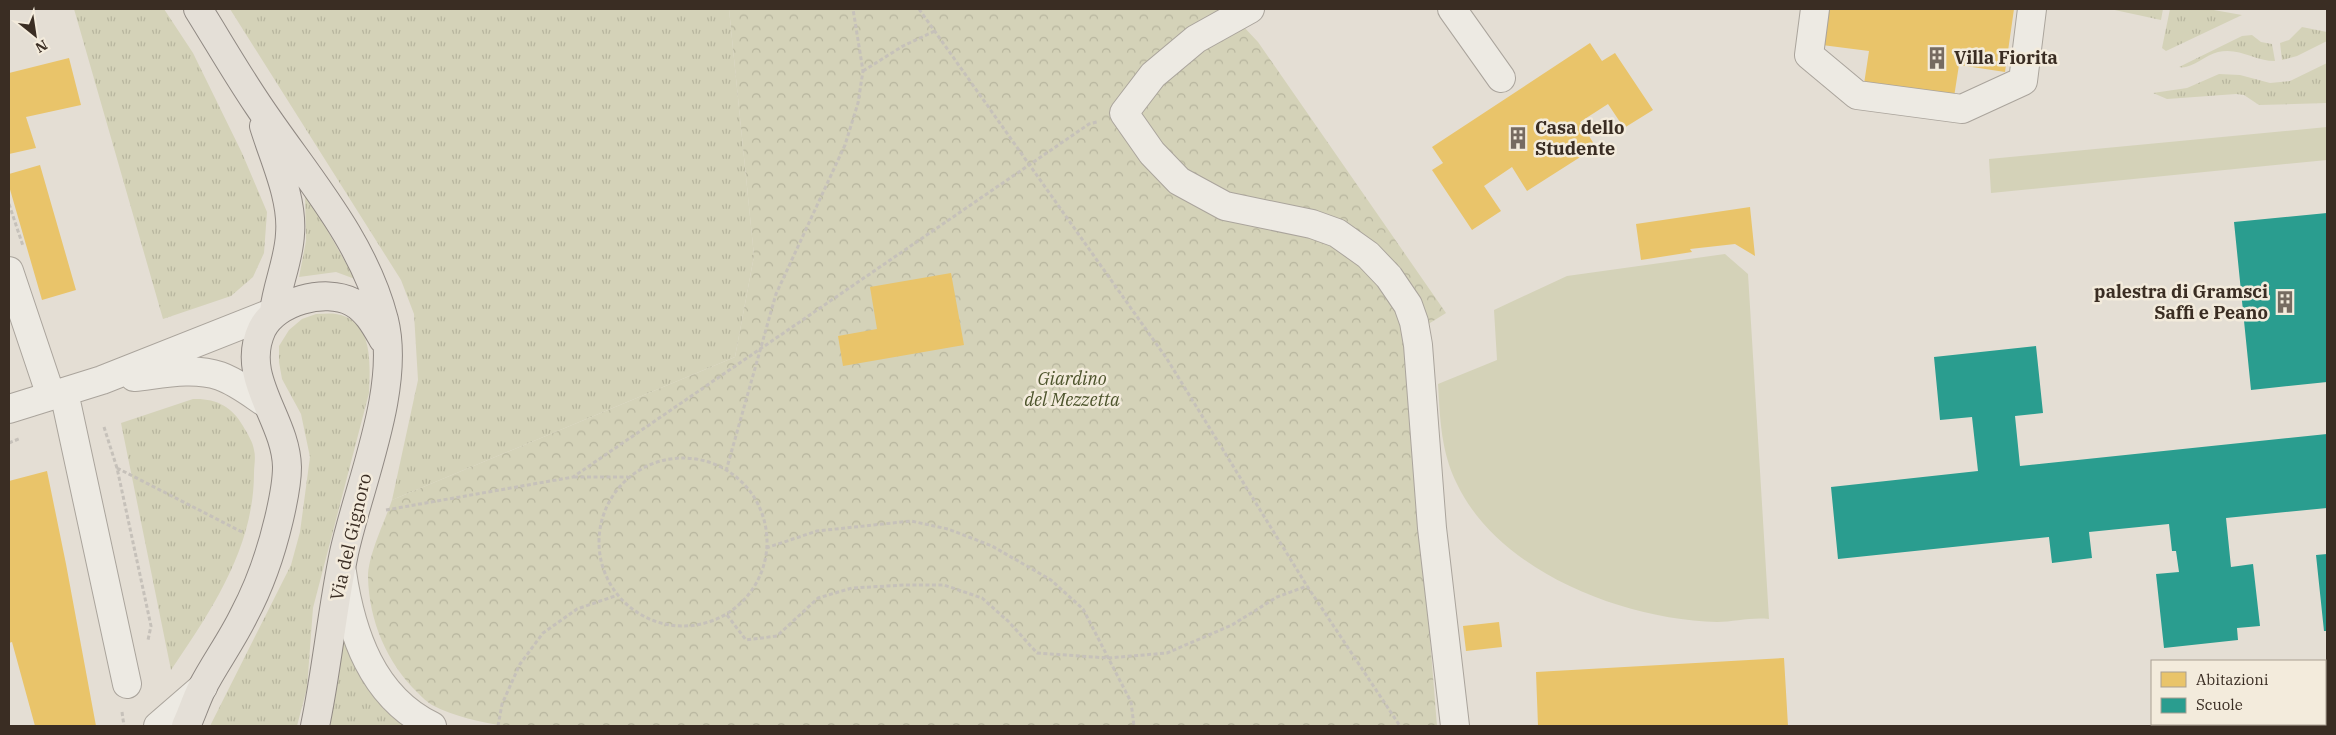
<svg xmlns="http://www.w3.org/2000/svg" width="2336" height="735" font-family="'IBM Plex Serif',serif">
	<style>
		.grass { fill: url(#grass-tufts) }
		.park { fill: url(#park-crowns) }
		.garden { fill: #d4d2b8 }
		.homes { fill: #e9c46a }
		.schools { fill: #2a9d8f }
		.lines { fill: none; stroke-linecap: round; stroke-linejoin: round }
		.minor-casing { stroke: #aaa49c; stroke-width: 30 }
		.major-casing { stroke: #908983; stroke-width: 30 }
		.path { stroke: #c6c1ba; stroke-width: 3; stroke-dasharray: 4 2.5; stroke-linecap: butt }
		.minor { stroke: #edeae3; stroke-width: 28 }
		.major { stroke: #e4dfd7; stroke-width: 28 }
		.labels { text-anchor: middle; stroke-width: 5; stroke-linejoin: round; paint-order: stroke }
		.poi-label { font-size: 18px; font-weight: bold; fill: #3a2d23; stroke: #f3ebdc; text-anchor: start }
		.park-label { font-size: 18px; font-style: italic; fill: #4d542c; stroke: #f3ebdc }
		.street-label { font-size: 18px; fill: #3a2d23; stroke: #f3ebdc }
	</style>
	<defs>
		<pattern id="grass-tufts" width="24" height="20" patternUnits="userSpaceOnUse" patternTransform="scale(1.25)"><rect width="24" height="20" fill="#d4d2b8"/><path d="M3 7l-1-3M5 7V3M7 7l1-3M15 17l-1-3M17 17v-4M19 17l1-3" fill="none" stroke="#b7b59e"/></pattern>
		<pattern id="park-crowns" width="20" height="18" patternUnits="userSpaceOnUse" patternTransform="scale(1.25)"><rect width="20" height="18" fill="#d4d2b8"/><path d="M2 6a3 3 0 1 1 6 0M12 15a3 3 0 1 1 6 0" fill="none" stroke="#b7b59e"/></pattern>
	</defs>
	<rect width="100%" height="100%" fill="#e4ded4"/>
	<path class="grass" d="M74 9H164L193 53 242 153 267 212 264 253 253 277 231 296 163 319Z
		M230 9H729L754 256 735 357 392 500 418 380 414 314 401 280Z
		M2110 9H2163L2161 20Z
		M2170 9H2208L2242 15 2166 51 2162 48Z
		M2302 27 2327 32V41L2297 56 2282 60 2280 43 2289 40Z
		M2252 35 2261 42 2272 44 2275 61C2255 61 2239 47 2218 52 2205 55 2191 70 2179 67L2242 36Z
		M2327 63V103L2259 105 2244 95 2236 94 2167 99 2153 93 2187 88 2219 74 2240 75 2270 83 2290 81Z
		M305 191 355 279 336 272 299 277 306 241Z
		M316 314C323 314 330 313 336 314 374 320 370 364 369 393L313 608 307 688 297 726H210L291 565 300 532 310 457 301 414 282 379 279 362V346L289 330 302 319Z
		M193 399C215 398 232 406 243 426 247 433 253 442 254 450 256 457 254 466 254 473 254 548 211 611 171 670L121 423Z
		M342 638C360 671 373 704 405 726H328Z"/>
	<path class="park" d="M729 9H1227L1258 42 1446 313 1406 338 1437 726H505C480 722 455 717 432 705 427 702 422 697 418 693 387 663 369 621 368 577 368 555 385 521 392 500L735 357 754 256Z"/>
	<path class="garden" d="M2327 127V160L1991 193 1989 159Z
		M1725 254 1748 274 1769 619C1751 617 1734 622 1717 622 1624 620 1499 572 1457 484 1441 452 1440 419 1438 384L1497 360 1494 310 1567 276Z"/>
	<path class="homes" d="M1828 9H2014L2005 72 1959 65 1954 97 1864 84 1869 51 1822 45Z
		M1590 43 1602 61 1615 53 1653 110 1624 128 1608 104 1580 122 1596 147 1527 191 1512 167 1484 186 1501 211 1472 230 1432 170 1443 163 1432 147Z
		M69 58 81 105 26 117 36 148 9 154V73Z
		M40 165 76 290 42 300 9 186V174Z
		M1750 207 1755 256 1735 244 1690 249 1692 252 1641 260 1636 224Z
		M951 273 964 345 843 366 838 336 877 329 870 287Z
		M47 471 66 564 96 726H35L12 642 9 643V481Z
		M1499 622 1502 647 1466 651 1463 626Z
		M1784 658 1788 726H1538L1536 672Z"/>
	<path class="schools" d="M2327 213V382L2251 390 2234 222Z
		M2036 346 2043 413 2015 416 2020 466 2327 434V508L2226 518 2231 567 2253 564 2260 626 2237 628 2238 640 2164 648 2156 574 2179 572 2176 551H2172L2169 524 2089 532 2092 558 2052 563 2049 537 1838 559 1831 487 1978 471 1972 417 1940 420 1934 357Z
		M2327 554V631H2324L2316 555Z"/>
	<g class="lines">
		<defs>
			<path id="minor" d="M1250 9 1196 39 1153 75 1124 113 1152 153 1179 181 1225 206 1312 224 1337 233 1368 255 1389 277 1408 305 1414 322 1418 345 1432 528 1455 726
				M1452 9 1501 78
				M1815 9 1809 55 1857 95 1962 109 2023 81 2032 9
				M9 271 51 396
				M134 377C162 374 193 367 220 376 237 382 252 394 267 404
				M64 392 127 684
				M9 409 102 380 274 312
				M342 572C351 633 372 697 432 726
				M158 726 203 687"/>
			<path id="major" d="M198 9C218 41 237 74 258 105 304 174 363 238 384 320 401 388 359 484 344 553 332 610 327 669 315 726
				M264 126C274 159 293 198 290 234 289 260 277 285 274 312
				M186 726C192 713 196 700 202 688 215 663 232 640 244 615 260 585 271 553 279 519 283 502 287 484 287 467 286 418 239 378 262 329 276 301 325 288 352 302 367 310 375 325 383 339"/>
		</defs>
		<use href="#minor" class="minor-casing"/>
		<use href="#major" class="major-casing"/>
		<path class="path" d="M919 9 1167 359 1307 586 1400 726
			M863 71 903 46 935 31
			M9 204 23 246
			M104 427 117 468 151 626 148 640
			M9 443 21 438
			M599 542a84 84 0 1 1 168 0a84 84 0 1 1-168 0Z
			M117 468 244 533
			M726 471 776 294 845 145 858 103 863 71 853 9
			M574 477H628
			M386 510 573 477 1089 124 1097 122
			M766 548 817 531 911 521 948 529 992 546 1051 580 1083 609 1131 702 1134 726
			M727 615 746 640 777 636 818 598 852 588 904 585H944L982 598 1009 622 1037 653 1108 658 1167 653 1232 625 1277 597 1307 586
			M122 712 124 726
			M498 726 502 704 520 664 543 633 577 609 615 596"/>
		<use href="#minor" class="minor"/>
		<use href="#major" class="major"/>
	</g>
	<defs>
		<symbol id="building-bare" viewBox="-9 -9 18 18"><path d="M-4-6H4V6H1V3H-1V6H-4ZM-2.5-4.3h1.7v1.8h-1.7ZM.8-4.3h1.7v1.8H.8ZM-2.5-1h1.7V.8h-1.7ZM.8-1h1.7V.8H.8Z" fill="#766b61" stroke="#f3ebdc" stroke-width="2.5" paint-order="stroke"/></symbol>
	</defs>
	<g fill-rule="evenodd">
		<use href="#building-bare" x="1921" y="42" width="32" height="32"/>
		<use href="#building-bare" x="1502" y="122" width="32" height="32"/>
		<use href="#building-bare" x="2269" y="286" width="32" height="32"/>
	</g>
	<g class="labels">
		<g class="poi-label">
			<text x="1954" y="64">Villa Fiorita</text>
			<text x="1535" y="134">Casa dello<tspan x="1535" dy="21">Studente</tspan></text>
			<text x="2268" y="298" text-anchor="end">palestra di Gramsci<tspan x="2268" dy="21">Saffi e Peano</tspan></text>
		</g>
		<g class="park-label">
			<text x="1072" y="385">Giardino<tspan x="1072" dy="21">del Mezzetta</tspan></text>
		</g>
		<g class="street-label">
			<text transform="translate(351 537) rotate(-77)" y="6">Via del Gignoro</text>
		</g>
	</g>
	<rect width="2336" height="735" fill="none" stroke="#3a2d23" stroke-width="20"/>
	<rect x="2151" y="660" width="175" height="65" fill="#f3ebdc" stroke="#a99f92"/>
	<rect x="2161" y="672" width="25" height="15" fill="#e9c46a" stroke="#a99f92"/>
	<text x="2196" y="685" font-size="15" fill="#3a2d23">Abitazioni</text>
	<rect x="2161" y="698" width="25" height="15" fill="#2a9d8f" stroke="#a99f92"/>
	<text x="2196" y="710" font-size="15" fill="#3a2d23">Scuole</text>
	<g transform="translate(35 35) rotate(150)" stroke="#f3ebdc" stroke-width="4" paint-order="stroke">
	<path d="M0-4L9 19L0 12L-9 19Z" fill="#3a2d23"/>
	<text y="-8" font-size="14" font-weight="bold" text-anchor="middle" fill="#3a2d23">N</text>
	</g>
</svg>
